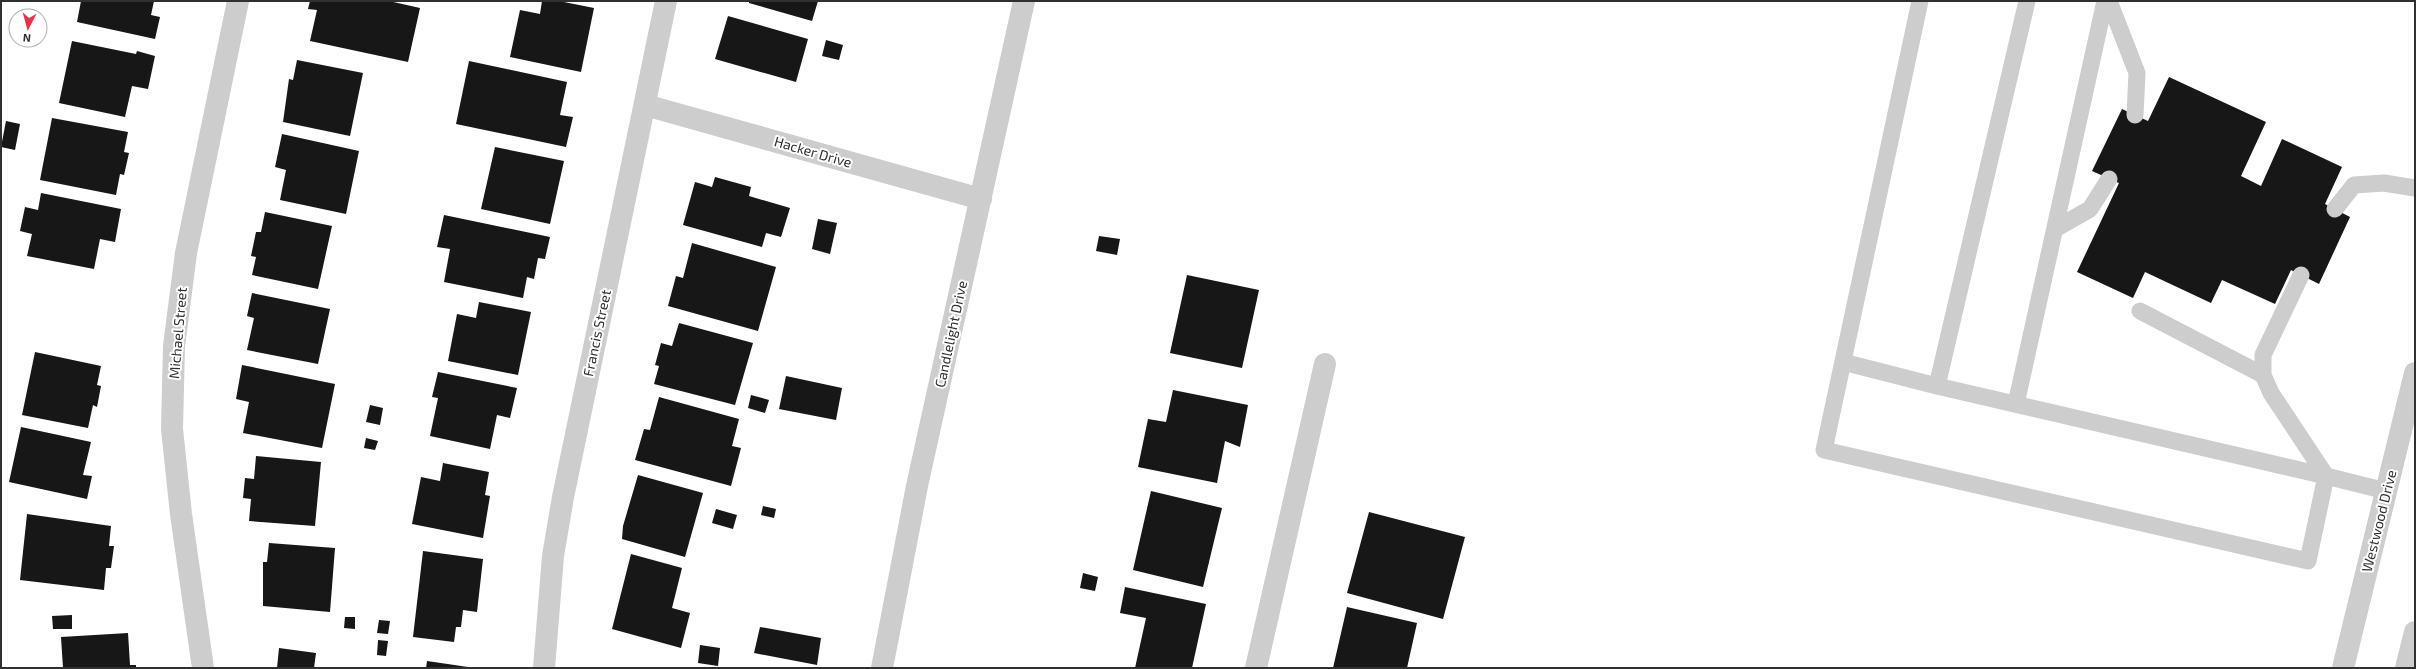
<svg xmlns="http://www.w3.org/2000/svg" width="2416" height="669" font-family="'Exo 2',sans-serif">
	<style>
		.building { fill: #171717 }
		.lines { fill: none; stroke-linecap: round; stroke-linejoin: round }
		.service { stroke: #cdcdcd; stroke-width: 17 }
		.minor { stroke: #cdcdcd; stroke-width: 22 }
		.tertiary { stroke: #cdcdcd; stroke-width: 22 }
		.labels { text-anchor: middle; stroke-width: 4; stroke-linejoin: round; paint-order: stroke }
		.street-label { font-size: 14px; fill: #303030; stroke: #fff }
	</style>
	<rect width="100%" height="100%" fill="#fff"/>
	<path class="building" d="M81 1H154L151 15 160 17 155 39 77 22Z
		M310 1H389L420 8 408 62 310 41 317 10 308 9Z
		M542 1H559L594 8 581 72 510 57 520 10 540 14Z
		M749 1H818L812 21 749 3Z
		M728 16 808 39 796 82 715 59Z
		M826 40 843 45 839 60 822 56Z
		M72 41 136 54 137 51 155 56 148 89 132 86 125 117 59 103Z
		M297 60 363 73 350 136 283 122 289 79 293 80Z
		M469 61 567 82 560 115 573 117 566 147 456 124Z
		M2169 77 2266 122 2241 176 2261 186 2282 139 2342 167 2325 204 2350 217 2319 284 2291 270 2275 304 2222 280 2211 303 2145 272 2133 298 2077 272 2119 183 2092 171 2122 109 2148 121Z
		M52 118 128 132 124 152 129 153 124 175 120 174 116 195 40 180Z
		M6 121 20 124 15 150 1 147Z
		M282 134 359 151 346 214 280 200 286 170 275 167Z
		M495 147 564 161 550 224 481 209Z
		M715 177 751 187 749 196 790 208 781 237 766 233 762 247 683 225 695 182 712 187Z
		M41 193 121 209 115 242 100 239 94 269 27 256 32 234 20 231 25 207 38 210Z
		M265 212 332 226 318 289 252 275 256 257 251 256 256 232H261Z
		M444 215 550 237 545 259 538 258 534 279 527 277 523 298 444 282 450 249 437 247Z
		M818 219 837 223 830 254 812 249Z
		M1099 236 1120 239 1117 255 1096 251Z
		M692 243 776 267 758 331 668 306 676 276 683 278Z
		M1187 275 1259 290 1242 368 1170 353Z
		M252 293 330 309 318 364 247 350 254 318 247 316Z
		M479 302 531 312 518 375 448 361 457 314 476 318Z
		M679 323 753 343 735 405 654 384 659 366 655 365 661 343 672 346Z
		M35 352 101 366 97 385 101 386 97 407 93 405 88 428 22 415Z
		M242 365 335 384 322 448 243 433 249 402 236 399Z
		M438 372 517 388 510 418 497 415 490 449 430 436 438 398 432 397Z
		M786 376 842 388 836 420 779 409Z
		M1173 390 1248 405 1240 447 1225 441 1217 483 1138 467 1148 419 1166 422Z
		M751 395 769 400 765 413 748 408Z
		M659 397 739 419 732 446 741 448 731 486 635 460 644 429 650 430Z
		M370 405 383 408 380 425 366 422Z
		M21 427 91 442 83 475 92 476 87 499 9 482Z
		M366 438 378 441 375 450 364 448Z
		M256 456 321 462 315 526 249 521 251 499 243 498 245 478 254 479Z
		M443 463 489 472 485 495 490 496 483 538 412 524 421 477 440 481Z
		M638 475 703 493 685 557 622 539 623 526Z
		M1151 491 1222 508 1203 587 1133 570Z
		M763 506 776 509 774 518 761 515Z
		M716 509 737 515 733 529 712 523Z
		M1369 512 1465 537 1443 619 1347 593Z
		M27 514 111 526 109 546H114L111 568H106L104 590 20 580Z
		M269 543 335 548 330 612 263 606V562H267Z
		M423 551 483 559 477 612 463 610 461 627H456L454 642 413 637Z
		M631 554 682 568 672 608 690 613 681 648 612 629Z
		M1083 573 1098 577 1095 591 1080 588Z
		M1125 587 1206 604 1192 668H1135L1146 618 1120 613Z
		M1347 607 1417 623 1407 668H1333Z
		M72 615V629H53L52 616Z
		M345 617H355V629L344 628Z
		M379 620 390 621 388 634 377 633Z
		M760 627 821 638 817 665 754 653Z
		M128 633 130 665H136V668H63L61 637Z
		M378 640 388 641 386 656 377 655Z
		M700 645 720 648 718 666 698 663Z
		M279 648 316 653 314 668H277Z
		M427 661 468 667V668H426Z"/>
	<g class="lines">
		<path class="service" d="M1920 1 1824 450 2308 561 2326 476 2386 491
			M2027 1 1937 386 2326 476
			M2109 1 2137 73 2135 115
			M2335 209 2354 185 2384 183 2415 188
			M2055 229 2090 209 2109 179
			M2301 275 2263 355V375L2271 393 2326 476
			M2140 311 2263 375
			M1843 362 1937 386
			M2016 404 2105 1"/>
		<path class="minor" d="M645 105 981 199
			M203 668 181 514 172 429 174 346 186 253 238 1
			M544 668 553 556 563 497 666 1
			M882 668 917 486 1024 1
			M1256 668 1325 364"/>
		<path class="tertiary" d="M2343 668 2415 373
			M2406 668 2415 632"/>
	</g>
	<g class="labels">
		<g class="street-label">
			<text transform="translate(813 152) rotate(16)" y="5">Hacker Drive</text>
			<text transform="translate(178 333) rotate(-85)" y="5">Michael Street</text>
			<text transform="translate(597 333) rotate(-78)" y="5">Francis Street</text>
			<text transform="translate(951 334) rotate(-78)" y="5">Candlelight Drive</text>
			<text transform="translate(2379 521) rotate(-76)" y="5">Westwood Drive</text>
		</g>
	</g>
	<rect width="2416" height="669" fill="none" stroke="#303030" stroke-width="4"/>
	<g transform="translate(28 28) rotate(186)"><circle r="19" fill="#ffffff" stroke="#acacac"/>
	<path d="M0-3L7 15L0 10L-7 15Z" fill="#e63349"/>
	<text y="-6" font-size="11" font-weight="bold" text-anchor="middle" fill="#303030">N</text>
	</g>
</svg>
